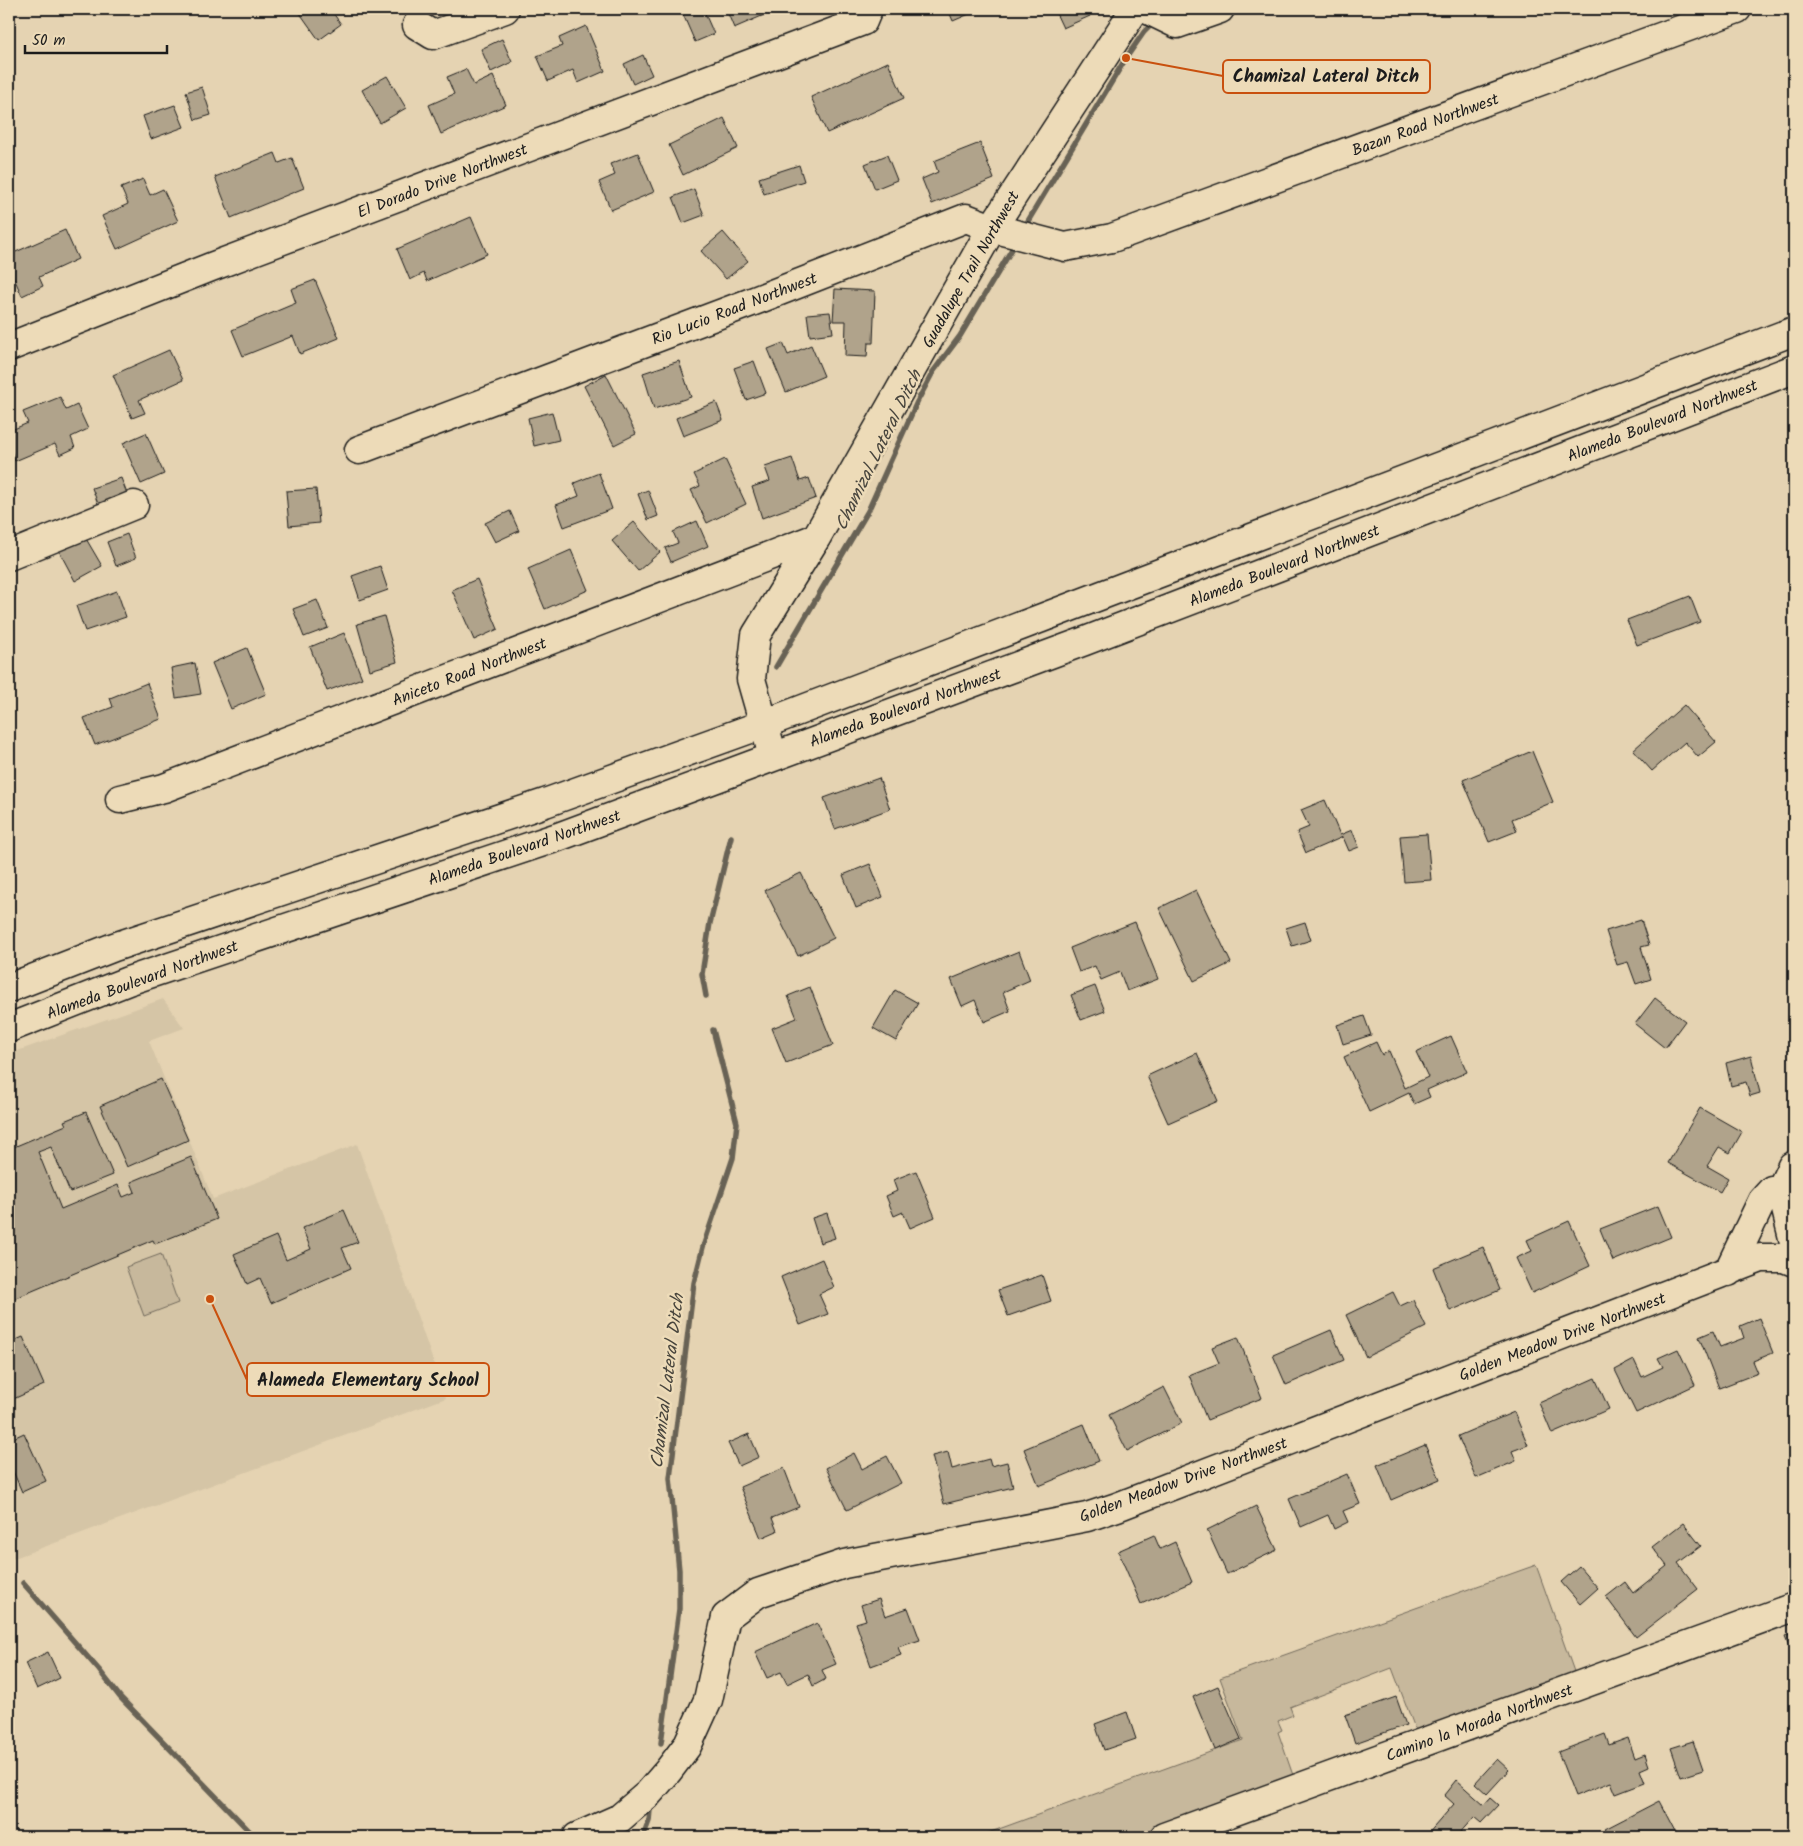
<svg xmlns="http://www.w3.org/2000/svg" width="1803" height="1846" font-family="Kalam,sans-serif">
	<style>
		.built { fill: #d5c5a6 }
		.grass { fill: #c7b89c; stroke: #726a5c }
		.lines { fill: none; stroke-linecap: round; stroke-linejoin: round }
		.stream { stroke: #686254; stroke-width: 5.5 }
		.building { fill: #b0a38b; stroke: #1c1c1c }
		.minor-casing { stroke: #1c1c1c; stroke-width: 31 }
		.major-casing { stroke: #1c1c1c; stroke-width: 31 }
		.minor { stroke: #eddbb8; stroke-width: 28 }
		.major { stroke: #eddbb8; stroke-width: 28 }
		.labels { text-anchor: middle; stroke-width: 5; stroke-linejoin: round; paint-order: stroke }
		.street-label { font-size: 16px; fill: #1c1c1c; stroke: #eddbb8 }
		.water-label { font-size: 18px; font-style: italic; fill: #48453d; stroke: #eddbb8 }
		.leader { fill: none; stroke: #c9500e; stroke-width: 2 }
		.callout-dot { fill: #c9500e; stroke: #eddbb8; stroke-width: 2 }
		.callout { fill: #eddbb8; stroke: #c9500e; stroke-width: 2 }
		.callout-label { font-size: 18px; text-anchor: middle; font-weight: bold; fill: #1c1c1c }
	</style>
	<rect width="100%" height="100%" fill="#e5d3b2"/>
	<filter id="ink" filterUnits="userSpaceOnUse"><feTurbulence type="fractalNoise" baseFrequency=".02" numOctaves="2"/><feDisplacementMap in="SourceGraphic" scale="10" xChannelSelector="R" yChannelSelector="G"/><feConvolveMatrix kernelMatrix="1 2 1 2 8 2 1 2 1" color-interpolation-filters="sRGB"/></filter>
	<g filter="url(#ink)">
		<path class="built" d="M163 999 184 1028 149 1041 213 1199 357 1144 446 1398 9 1560V1054Z"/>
		<path class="grass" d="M161 1254 178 1303 144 1316 126 1267Z
			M1536 1565 1577 1680 1419 1739 1392 1668 1290 1707 1293 1715 1278 1721 1282 1730 1278 1732 1296 1784 1148 1837H977L1243 1740 1220 1678Z"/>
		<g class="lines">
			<path class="stream" d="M1028 221 1126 58 1144 32 1153 23
				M776 667 868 511 917 402 933 372 960 336 1012 249
				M706 996 702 974 710 923 731 837
				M23 1583 99 1670 120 1697 255 1837
				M661 1743 679 1609V1570L670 1478 694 1283 703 1247 733 1158 737 1123 713 1030
				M643 1837 649 1821 650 1810"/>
		</g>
		<path class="building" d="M297 9H330L341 24 319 40Z
			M690 9H703L714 34 695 42 682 12Z
			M726 9H778L734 28Z
			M948 9H981L953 21Z
			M1054 9H1086L1090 16 1063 28Z
			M586 26 605 71 578 83 573 70 548 81 537 56 562 46 559 38Z
			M502 39 512 62 491 72 481 49Z
			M643 55 652 75 633 84 624 64Z
			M888 62 904 98 827 133 811 97Z
			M466 69 474 85 493 76 506 105 441 134 429 105 454 94 447 77Z
			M387 76 406 108 380 123 362 90Z
			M202 87 211 115 195 120 186 92Z
			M175 105 184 127 151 139 143 116Z
			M724 118 738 148 683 175 669 145Z
			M980 143 994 179 932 204 922 179 938 172 934 161Z
			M275 153 279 163 292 158 304 188 231 218 215 177Z
			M638 153 654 192 611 210 599 182 615 175 610 164Z
			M887 155 897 180 875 189 865 164Z
			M799 165 804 181 764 194 759 178Z
			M143 179 150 195 163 189 178 221 117 249 102 216 128 204 121 188Z
			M694 189 704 215 683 223 673 197Z
			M471 217 487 254 427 281 424 273 410 280 397 249Z
			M65 230 78 259 39 277 43 286 22 296 9 267V255Z
			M723 232 748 261 726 279 701 251Z
			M315 280 339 338 300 354 293 336 243 356 232 330 296 303 291 289Z
			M835 289 875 291 873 343H868L867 357 845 356 846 321H833Z
			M830 312 833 333 810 336 807 314Z
			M783 343 788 355 811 345 824 376 786 392 768 349Z
			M169 350 183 380 139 400 145 413 132 418 113 375Z
			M679 361 691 397 654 409 643 373Z
			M754 361 766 393 746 400 734 368Z
			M606 374 636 434 614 445 584 386Z
			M60 397 66 410 77 405 88 429 71 437 75 448 60 455 55 444 15 461 9 445V431L28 423 23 412Z
			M716 402 723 420 683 436 676 418Z
			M552 412 559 440 534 446 528 418Z
			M146 433 164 474 141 484 123 443Z
			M792 458 800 481 809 478 816 498 762 518 752 487 770 481 765 467Z
			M725 459 746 504 707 523 691 490 700 486 694 474Z
			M599 473 612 509 564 527 556 505 579 496 574 483Z
			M121 478 129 499 100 509 92 488Z
			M316 489 319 523 289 526 286 491Z
			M648 490 658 516 648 520 638 494Z
			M510 511 519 531 495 542 485 523Z
			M697 521 708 546 671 562 665 548 678 543 673 532Z
			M634 522 660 552 638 571 612 541Z
			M127 534 136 558 116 566 107 542Z
			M85 537 102 566 75 581 59 551Z
			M571 550 588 590 545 609 528 569Z
			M380 566 388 590 360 600 352 576Z
			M477 579 498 629 474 640 452 590Z
			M117 591 126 617 85 631 76 606Z
			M1690 596 1700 622 1637 645 1627 620Z
			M317 600 328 628 304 637 293 609Z
			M384 616 397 662 370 670 357 624Z
			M344 633 362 678 327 691 310 647Z
			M247 648 266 694 231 709 212 663Z
			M195 663 201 694 176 698 171 668Z
			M147 683 161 719 95 745 84 718 113 707 110 698Z
			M1684 705 1716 742 1698 757 1685 742 1652 771 1633 750Z
			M1532 751 1553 802 1512 819 1517 831 1489 842 1463 780Z
			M879 778 890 809 835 829 824 798Z
			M1325 800 1340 835 1352 830 1359 847 1349 851 1343 837 1306 853 1297 832 1309 827 1301 810Z
			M1427 834 1431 880 1404 882 1400 836Z
			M870 864 883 897 856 908 843 875Z
			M801 873 834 938 798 956 765 890Z
			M1196 890 1231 963 1194 981 1159 908Z
			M1641 920 1649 945 1641 947 1651 979 1636 984 1628 962 1617 965 1606 931Z
			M1135 922 1158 979 1127 991 1120 972 1101 980 1095 966 1079 972 1070 948Z
			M1305 922 1311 940 1292 946 1286 928Z
			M1019 951 1030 980 1003 992 1010 1011 984 1022 975 1000 962 1006 951 979Z
			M1095 986 1105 1011 1081 1020 1071 995Z
			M810 987 833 1045 786 1063 772 1028 797 1018 788 996Z
			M895 990 918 1003 896 1041 873 1028Z
			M1655 998 1685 1021 1665 1048 1635 1024Z
			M1364 1016 1371 1035 1343 1044 1337 1025Z
			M1451 1036 1467 1072 1427 1090 1430 1097 1414 1104 1409 1093 1369 1112 1344 1057 1376 1042 1382 1055 1389 1051 1405 1088 1428 1077 1416 1052Z
			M1197 1053 1218 1101 1168 1123 1147 1076Z
			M1751 1056 1760 1093 1750 1096 1746 1082 1731 1086 1726 1063Z
			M161 1079 188 1140 127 1167 100 1106Z
			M1700 1108 1742 1132 1730 1153 1719 1147 1707 1166 1728 1178 1720 1192 1668 1163Z
			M86 1112 113 1175 70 1192 51 1147 38 1152 61 1209 118 1185 123 1197 135 1192 131 1182 191 1157 217 1219 155 1244 153 1240 11 1300 9 1294V1149L66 1125 64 1121Z
			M916 1171 935 1217 910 1228 903 1212 894 1216 886 1196 897 1191 893 1180Z
			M1658 1206 1671 1237 1613 1261 1600 1229Z
			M344 1210 358 1242 342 1248 351 1268 271 1303 260 1278 247 1284 234 1254 276 1236 286 1260 311 1249 302 1228Z
			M827 1213 835 1238 820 1243 812 1218Z
			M1569 1221 1590 1266 1532 1293 1516 1258 1532 1251 1527 1240Z
			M1483 1247 1500 1290 1450 1311 1433 1268Z
			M822 1259 834 1287 819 1294 828 1314 800 1325 781 1277Z
			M1042 1275 1051 1301 1008 1316 998 1290Z
			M1393 1292 1400 1306 1413 1300 1426 1327 1366 1357 1346 1315Z
			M1759 1318 1773 1353 1753 1361 1758 1373 1719 1388 1699 1337 1713 1331 1720 1347 1744 1338 1740 1326Z
			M1331 1330 1344 1360 1286 1385 1273 1355Z
			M23 1337 44 1385 9 1401V1343Z
			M1238 1337 1262 1398 1207 1420 1189 1375 1219 1363 1212 1347Z
			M1678 1349 1695 1385 1636 1413 1615 1370 1634 1360 1642 1377 1663 1367 1658 1358Z
			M1595 1378 1609 1409 1552 1434 1539 1403Z
			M1164 1387 1182 1423 1127 1451 1109 1415Z
			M1514 1412 1528 1445 1512 1451 1516 1461 1476 1478 1458 1436Z
			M1084 1424 1099 1461 1039 1486 1024 1449Z
			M24 1433 46 1481 22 1492 9 1462V1440Z
			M749 1434 759 1457 739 1466 728 1443Z
			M1425 1445 1440 1479 1391 1500 1377 1465Z
			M948 1452 952 1469 989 1459 991 1466 1007 1462 1013 1487 944 1504 932 1456Z
			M854 1453 862 1469 887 1456 901 1483 847 1510 826 1468Z
			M784 1468 799 1507 772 1518 777 1531 761 1538 740 1487Z
			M1347 1474 1360 1504 1343 1511 1348 1522 1334 1529 1328 1515 1301 1527 1289 1499Z
			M1256 1506 1277 1550 1227 1574 1207 1530Z
			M1683 1523 1701 1546 1678 1563 1698 1589 1636 1637 1606 1597 1625 1582 1633 1593 1667 1566 1652 1547Z
			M1154 1535 1160 1549 1175 1542 1192 1582 1141 1604 1118 1551Z
			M1579 1566 1598 1588 1580 1604 1561 1582Z
			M879 1599 885 1616 908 1608 920 1640 898 1647 901 1655 871 1666 856 1623 866 1620 861 1605Z
			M817 1623 836 1664 822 1670 826 1679 813 1686 808 1674 787 1684 781 1672 767 1678 755 1652Z
			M1794 1632V1658L1785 1636Z
			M48 1652 60 1678 37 1689 25 1663Z
			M1218 1686 1241 1739 1215 1750 1193 1697Z
			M1396 1697 1406 1725 1355 1743 1345 1715Z
			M1127 1712 1136 1739 1104 1750 1095 1724Z
			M1605 1734 1609 1745 1628 1738 1635 1758 1645 1754 1649 1766 1640 1770 1645 1783 1616 1794 1611 1782 1575 1796 1558 1752Z
			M1693 1741 1703 1770 1681 1777 1671 1748Z
			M1497 1759 1509 1770 1487 1794 1475 1783Z
			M1456 1780 1484 1805 1490 1798 1498 1805 1481 1823 1474 1817 1456 1837H1429L1427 1835 1454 1804 1444 1795Z
			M1659 1801 1678 1837H1652L1651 1834 1645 1837H1610L1605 1829Z"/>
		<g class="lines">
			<defs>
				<path id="minor" d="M1146 9 1177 24 1220 9
					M417 25 433 35 505 9
					M9 347 211 267 863 21 868 9
					M359 450 749 303 966 218 992 228 1065 247 1112 238 1737 9
					M9 556 134 505
					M773 756 751 679 756 635 816 538 992 228 1135 9
					M120 799 164 788 816 538
					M1792 1166 1781 1189 1794 1242
					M1728 1272 1762 1201 1772 1190 1781 1189
					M577 1837 620 1818 648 1794 668 1771 687 1746 708 1700 726 1617 758 1593 844 1564 1087 1517 1117 1507 1761 1258H1784L1794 1262
					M1164 1837 1794 1607"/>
				<path id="major" d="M9 988 114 947 545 803 764 724 1794 331
					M9 1028 128 981 558 837 1085 641 1794 369"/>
			</defs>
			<use href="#minor" class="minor-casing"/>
			<use href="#major" class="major-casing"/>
			<use href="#minor" class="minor"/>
			<use href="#major" class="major"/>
		</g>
	</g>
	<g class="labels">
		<g class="street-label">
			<text transform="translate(1425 124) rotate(-20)" y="6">Bazan Road Northwest</text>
			<text transform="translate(442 180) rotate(-21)" y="6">El Dorado Drive Northwest</text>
			<text transform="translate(970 269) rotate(-60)" y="6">Guadalupe Trail Northwest</text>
			<text transform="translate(734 308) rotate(-21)" y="6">Rio Lucio Road Northwest</text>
			<text transform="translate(1662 420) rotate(-21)" y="6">Alameda Boulevard Northwest</text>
			<text transform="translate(1284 565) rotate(-21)" y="6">Alameda Boulevard Northwest</text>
			<text transform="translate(469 671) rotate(-21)" y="6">Aniceto Road Northwest</text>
			<text transform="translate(905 707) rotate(-20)" y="6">Alameda Boulevard Northwest</text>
			<text transform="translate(524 847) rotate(-19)" y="6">Alameda Boulevard Northwest</text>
			<text transform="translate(142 979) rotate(-20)" y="6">Alameda Boulevard Northwest</text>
			<text transform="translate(1562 1336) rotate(-21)" y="6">Golden Meadow Drive Northwest</text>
			<text transform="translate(1183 1479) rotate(-20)" y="6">Golden Meadow Drive Northwest</text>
			<text transform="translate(1479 1722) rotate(-20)" y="6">Camino la Morada Northwest</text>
		</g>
		<g class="water-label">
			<text transform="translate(878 450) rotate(-64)" y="6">Chamizal Lateral Ditch</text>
			<text transform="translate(667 1381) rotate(-83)" y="6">Chamizal Lateral Ditch</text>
		</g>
	</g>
	<path class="leader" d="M1126 58L1223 76M210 1299L247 1380"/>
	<g class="callout-dot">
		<circle cx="1126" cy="58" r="5"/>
		<circle cx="210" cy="1299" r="5"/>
	</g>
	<g class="callout">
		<rect x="1223" y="60" width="207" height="33" rx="5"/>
		<rect x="247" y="1363" width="242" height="33" rx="5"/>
	</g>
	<g class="callout-label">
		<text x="1326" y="82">Chamizal Lateral Ditch</text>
		<text x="368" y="1386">Alameda Elementary School</text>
	</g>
	<rect width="1803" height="1846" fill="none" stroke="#eddbb8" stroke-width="30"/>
	<rect x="15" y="15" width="1773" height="1816" fill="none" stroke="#1c1c1c" stroke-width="2" filter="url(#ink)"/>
	<path d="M25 45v8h142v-8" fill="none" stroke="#1c1c1c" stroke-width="2.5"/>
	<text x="32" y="45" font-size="15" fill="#1c1c1c" stroke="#eddbb8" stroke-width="4" paint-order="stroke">50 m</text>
</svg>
